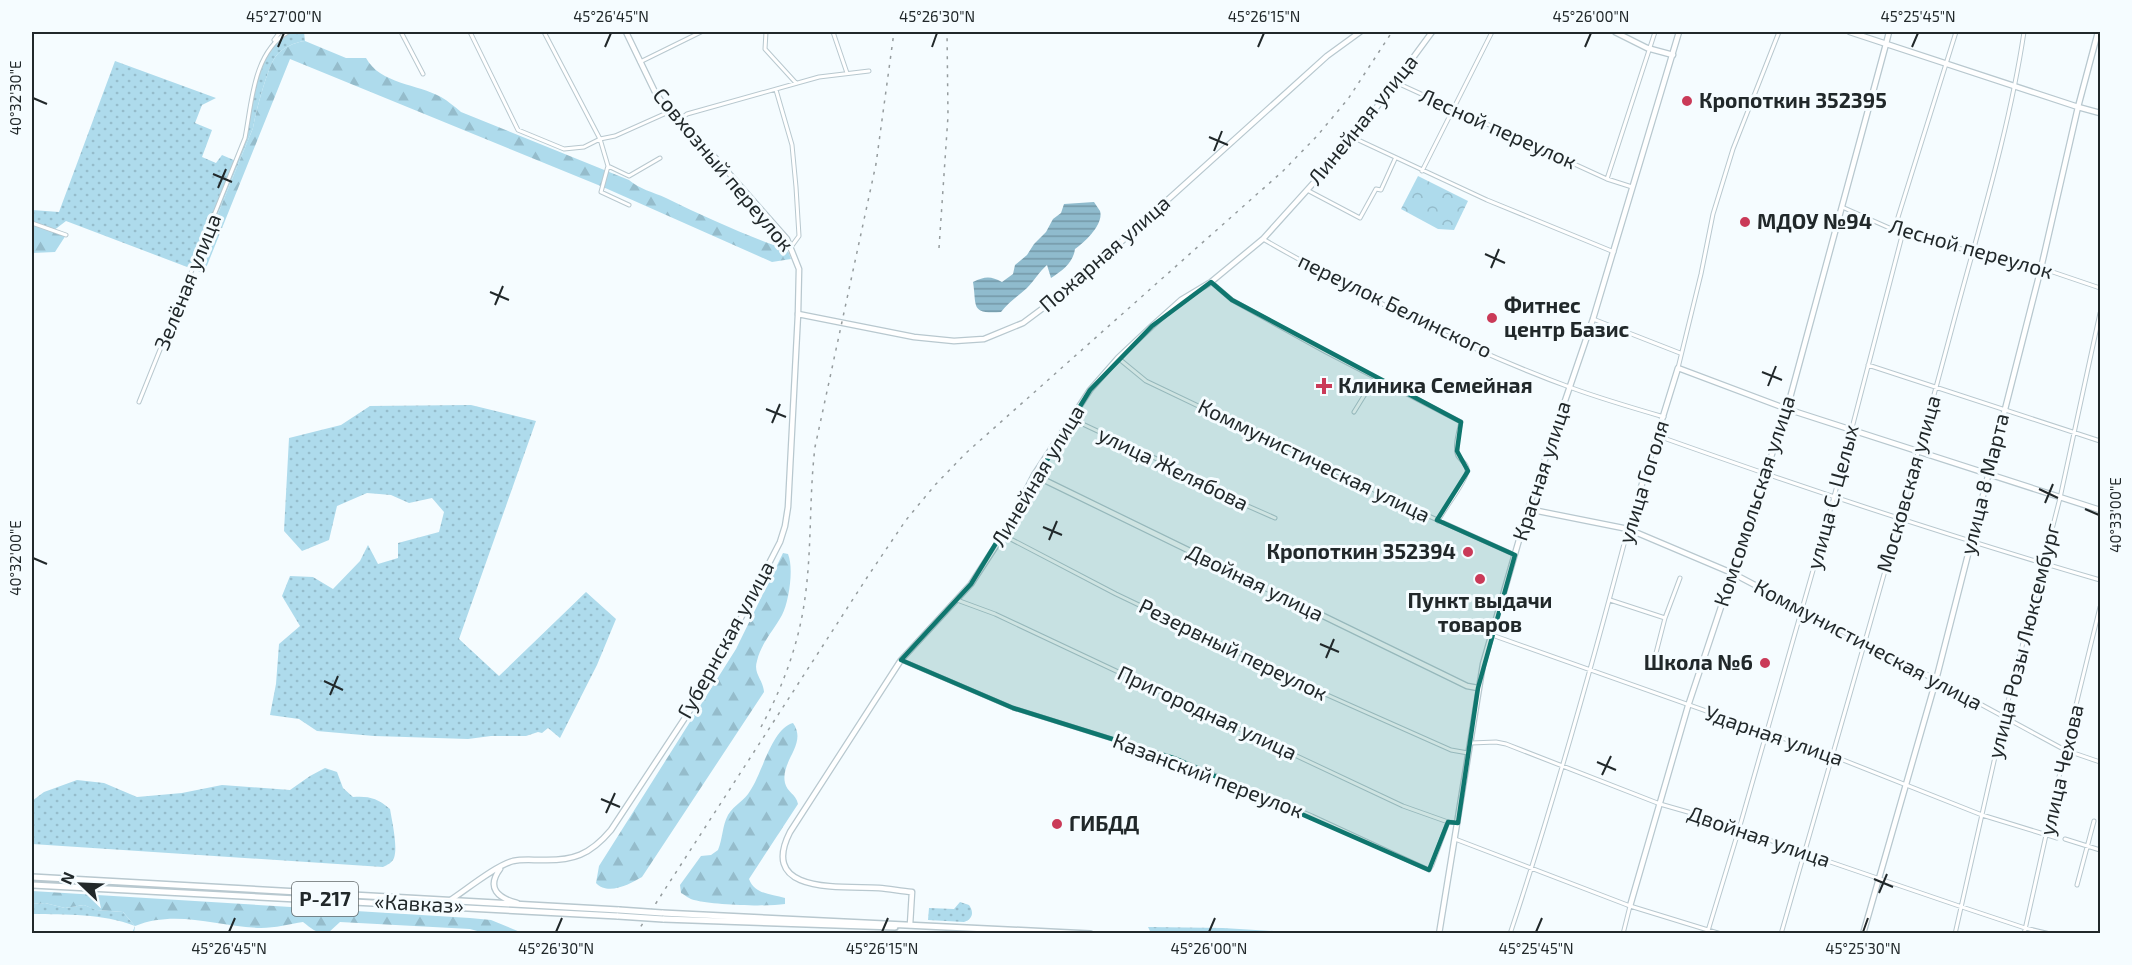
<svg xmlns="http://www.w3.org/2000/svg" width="2132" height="965" font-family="'Exo 2',sans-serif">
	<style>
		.grass { fill: url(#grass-dots) }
		.forest { fill: url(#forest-firs) }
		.park { fill: url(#park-crowns) }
		.water { fill: url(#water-rules) }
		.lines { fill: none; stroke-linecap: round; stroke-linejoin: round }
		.minor-casing { stroke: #b8c8cf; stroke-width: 5 }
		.tertiary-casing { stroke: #b8c8cf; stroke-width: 7 }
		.secondary-casing { stroke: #b8c8cf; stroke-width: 7 }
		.trunk-casing { stroke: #b8c8cf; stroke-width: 8 }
		.minor { stroke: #fff; stroke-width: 3 }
		.tertiary { stroke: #fff; stroke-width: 4.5 }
		.secondary { stroke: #fff; stroke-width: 4.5 }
		.trunk { stroke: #fff; stroke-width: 5 }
		.rail { stroke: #959c9e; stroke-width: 1.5; stroke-dasharray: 3 6; stroke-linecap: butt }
		.trunk-bridge-casing { stroke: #b8c8cf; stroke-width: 8; stroke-linecap: butt }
		.trunk-bridge { stroke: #fff; stroke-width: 5 }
		.marked { fill: #0f766e; fill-opacity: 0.2; stroke: #0f766e; stroke-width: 4.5; stroke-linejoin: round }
		.ticks { fill: none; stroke: #21282a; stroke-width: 2 }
		.poi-dot { fill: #ca3a58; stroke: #f5fcff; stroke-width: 2 }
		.labels { text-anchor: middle; stroke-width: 6; stroke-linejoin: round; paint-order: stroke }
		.shield { fill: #f5fcff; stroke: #61686a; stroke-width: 1.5 }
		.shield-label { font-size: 20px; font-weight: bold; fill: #21282a }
		.poi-label { font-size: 21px; font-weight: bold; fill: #21282a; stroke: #f5fcff; text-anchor: start }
		.street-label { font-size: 21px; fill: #21282a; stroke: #f5fcff }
		.neatline { fill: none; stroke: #21282a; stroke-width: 2 }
		.ticks-label { font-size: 15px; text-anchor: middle; fill: #21282a }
	</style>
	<defs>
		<pattern id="grass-dots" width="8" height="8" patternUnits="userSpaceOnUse" patternTransform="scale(1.5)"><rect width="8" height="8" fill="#aedbec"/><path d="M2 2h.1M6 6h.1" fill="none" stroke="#95bccb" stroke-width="1.8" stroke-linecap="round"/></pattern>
		<pattern id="forest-firs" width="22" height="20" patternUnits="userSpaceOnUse" patternTransform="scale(1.5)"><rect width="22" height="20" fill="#aedbec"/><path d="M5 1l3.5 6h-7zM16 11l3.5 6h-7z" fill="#95bccb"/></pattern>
		<pattern id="park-crowns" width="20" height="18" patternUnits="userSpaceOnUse" patternTransform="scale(1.5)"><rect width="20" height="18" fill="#aedbec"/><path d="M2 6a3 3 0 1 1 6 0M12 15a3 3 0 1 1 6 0" fill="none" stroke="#95bccb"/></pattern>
		<pattern id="water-rules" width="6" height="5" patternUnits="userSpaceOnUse" patternTransform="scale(1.5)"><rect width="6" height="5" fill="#8fbbcd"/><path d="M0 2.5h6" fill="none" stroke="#7498a7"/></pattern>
	</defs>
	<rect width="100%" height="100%" fill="#f5fcff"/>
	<path class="grass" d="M287 32H304L305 41C295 42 282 48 276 56 268 65 255 115 253 128L195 270 66 221 53 231 32 223V210L59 212 115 61 216 98 202 105 195 123 212 130 202 157 216 163 222 155 236 161 245 138 252 93 259 71 272 44Z
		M471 405 536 421 459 639 499 676 586 592 616 619 597 665 560 738 548 728 542 733 538 732 526 736H491L468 739 374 736 317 731 299 719 270 715 276 684 279 644 300 626 282 596 290 576 313 577 333 589 360 561 368 545 378 564 398 558V543L439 532 444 512 432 498 409 503 391 495 367 493 337 506 329 540 302 551 284 531 289 438 341 425 370 406Z
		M325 768 337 772 343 788 353 797C369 796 377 798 390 809 392 821 398 847 394 858 392 863 387 865 383 867L32 844V801L44 792 77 780 104 783 137 797 182 793 222 785 290 790 310 776Z
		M960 902 969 905C974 912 973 919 964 922L928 920 929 908 954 909Z
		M45 903 65 908 84 905 97 910 123 912 135 926 134 933H132L135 926C102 913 66 915 32 914V904Z
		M1148 927 1223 928 1306 933H1151Z"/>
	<path class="forest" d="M305 41 346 58H366C380 84 418 84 441 97 448 101 455 107 461 112L629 180C639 189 653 192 666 198 705 217 744 235 785 249L789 253 791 259 772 262 603 187 290 59 204 273 195 270 253 128C255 115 268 65 276 56 282 48 295 42 305 41Z
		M32 223 66 235 55 252 32 253Z
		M783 553 788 554C794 568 789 602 782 615 774 630 761 643 757 661 753 674 763 679 764 692L642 877C630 884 608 896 596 883L599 866 736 649Z
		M793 723C808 744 780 761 785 783 787 792 796 794 798 804L749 879C755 895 772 894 785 898V904C765 907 713 905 694 900 689 899 685 895 681 893L680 885 701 856 711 855 718 850C723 838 722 826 728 815 734 805 745 800 750 791 762 774 772 728 793 723Z
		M32 891 470 918 491 920 520 932 548 931 583 933 488 934 470 929 340 922 328 933C317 934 312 929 303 922 290 924 275 928 261 928 218 927 177 909 135 926L123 912 96 910 84 905 65 908 45 903 32 904Z"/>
	<path class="park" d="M1418 176 1468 201 1454 230 1438 229 1401 209Z"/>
	<path class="water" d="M1094 202C1096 205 1098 208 1100 211 1104 224 1085 242 1075 249 1073 263 1063 270 1051 278L1047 265C1039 272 1034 281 1027 288 1018 296 1009 302 1001 312 970 314 977 307 973 282 985 276 991 276 1002 282L1013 274 1015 265 1027 255 1034 244 1046 232 1053 219 1061 213 1064 204Z"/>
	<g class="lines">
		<defs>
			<path id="minor" d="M401 32 423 74
				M470 32 518 130 564 149 584 147 600 139 615 136 671 111
				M544 32 600 139 608 166 629 176 660 158
				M766 32 765 49 796 83
				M833 32 847 73
				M274 40 280 32
				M640 62 701 32
				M1395 82 1607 179 1632 187
				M776 90 792 145 796 187 799 236 791 247
				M681 119 687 114 819 77 869 71
				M1354 138 1487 200 1614 252
				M608 166 601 192 629 205
				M1422 171 1492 32
				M1607 179 1655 32
				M1307 190 1360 218 1376 189 1381 190 1395 159
				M1842 207 1894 230 1972 252 2041 268 2100 288
				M32 223 66 235
				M1894 230 1956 32
				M1263 239C1362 296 1465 349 1572 388 1602 399 1633 408 1664 417
				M1211 282 1232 300 1326 352 1461 422C1459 431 1454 447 1458 456 1461 461 1468 464 1467 471 1465 484 1445 507 1438 521
				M1593 319 1680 353
				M1118 358 1146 381 1422 513 1515 555
				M1868 365 2100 441
				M1678 368 1701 274 1713 214 1733 149 1779 32
				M139 402 245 138C252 102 253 53 288 32
				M1354 412 1375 378
				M1072 419 1159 460 1225 496 1275 518
				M1658 436C1804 488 1951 537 2100 580
				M1003 535 1116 594 1325 694 1451 750 1468 753
				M957 600 995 614 1403 806 1448 822 1458 823
				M1610 600 1665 618
				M1492 635 1833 756 1982 815 2057 838
				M1656 653 1665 618 1680 578
				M901 660 1013 708 1176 759 1312 816 1429 870 1432 865 1448 822
				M1936 680 2065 750 2100 762
				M1471 743 1496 742 1506 744 1660 804 1716 820 1804 853 1962 907 2025 928 2050 934
				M1455 839 1630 906 1721 934
				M2065 839 2100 850
				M2077 885 2094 821
				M1510 934C1555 799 1592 666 1628 529
				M1623 934 1630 906
				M1707 934 1739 829 1834 497 1903 232
				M1781 934C1839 732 1898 531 1952 328 1978 230 2009 132 2024 32
				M1955 934 2004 717 2060 498 2100 313
				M2024 934 2065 750 2100 607"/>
			<path id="tertiary" d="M626 32 655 92 662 102 681 119 787 239 799 269 798 314
				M1615 32 1647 48 1673 55
				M2078 107 2100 113
				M1034 475 1467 686 1478 688
				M1528 509 1628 529 1732 573 1936 680
				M1628 529 1678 368 1787 409 2100 510
				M1630 906 1688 706 1787 409 1886 44
				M910 925 912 892C901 891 890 889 879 888 842 886 758 895 790 832L901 660 971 584 1003 535 1034 475 1090 390 1118 358 1152 326 1181 300 1211 282 1263 239 1354 138 1432 32"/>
			<path id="secondary" d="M1850 32 2078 107
				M1886 44 1889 32
				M500 869C486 888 498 898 517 903
				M449 901C466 890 495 866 513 861 522 859 532 860 541 860 573 861 590 855 611 830L706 686 780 542 785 526 788 507 798 314 914 337 954 341 984 339 1023 323 1070 288 1327 56 1360 32
				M1439 934 1483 664 1528 509 1593 319 1679 32
				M1863 934 1936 680 2041 268 2078 107 2098 32"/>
			<path id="trunk" d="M32 877 619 910
				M32 885 618 916
				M662 913 1090 934
				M663 919 895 927"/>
		</defs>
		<use href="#minor" class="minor-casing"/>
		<use href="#tertiary" class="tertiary-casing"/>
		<use href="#secondary" class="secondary-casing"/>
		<use href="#trunk" class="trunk-casing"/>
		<use href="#minor" class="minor"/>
		<use href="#tertiary" class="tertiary"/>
		<use href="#secondary" class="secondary"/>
		<use href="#trunk" class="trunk"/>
		<path class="rail" d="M939 248 948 116 947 32
			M761 727C783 687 799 643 805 598 812 548 809 497 815 447L876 164 894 32
			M636 934 868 576 906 520 935 485 966 453 1283 171 1317 136 1348 99 1392 32"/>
		<defs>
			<path id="trunk-bridge" d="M619 910 662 913
				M618 916 663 919"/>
		</defs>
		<use href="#trunk-bridge" class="trunk-bridge-casing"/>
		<use href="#trunk-bridge" class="trunk-bridge"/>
	</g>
	<path class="marked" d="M1211 282 1232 300 1461 422 1457 451 1468 471 1437 520 1515 555 1478 688 1458 823 1448 822 1429 870 1176 759 1013 708 901 660 971 584 1090 390 1152 326Z"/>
	<path class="ticks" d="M278 47 284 33M605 47 611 33M932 47 937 33M1258 47 1264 33M1585 47 1591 33M1912 47 1918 33M33 98 47 104M1209 137 1228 145M1214 151 1222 131M213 174 232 182M218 188 226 169M1485 254 1505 263M1491 268 1499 249M490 292 509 300M495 305 503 286M1762 372 1782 380M1768 386 1776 366M766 409 786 417M772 423 780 404M2039 489 2058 498M2045 503 2053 484M2085 509 2099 515M1043 527 1062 535M1049 540 1057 521M33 558 47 564M1320 644 1339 652M1326 658 1334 639M324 681 343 690M330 695 338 676M1597 762 1616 770M1602 775 1611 756M601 799 620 807M606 813 615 793M1874 879 1893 887M1879 893 1887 874M229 932 235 918M556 932 562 918M882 932 888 918M1209 932 1215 918M1536 932 1542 918M1863 932 1868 918"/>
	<g class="poi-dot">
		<circle cx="1687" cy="101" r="6"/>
		<circle cx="1745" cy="222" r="6"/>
		<circle cx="1492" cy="318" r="6"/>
		<path d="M1321 377h6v6h6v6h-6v6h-6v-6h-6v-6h6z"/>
		<circle cx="1468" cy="552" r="6"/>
		<circle cx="1480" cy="579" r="6"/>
		<circle cx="1765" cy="663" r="6"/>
		<circle cx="1057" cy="824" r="6"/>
	</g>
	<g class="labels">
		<rect class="shield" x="292" y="882" width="66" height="34" rx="4.5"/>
		<g class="shield-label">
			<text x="325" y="906">Р-217</text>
		</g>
		<g class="poi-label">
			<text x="1699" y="108">Кропоткин 352395</text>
			<text x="1757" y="229">МДОУ №94</text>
			<text x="1504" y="313">Фитнес<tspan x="1504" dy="24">центр Базис</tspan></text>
			<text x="1338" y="393">Клиника Семейная</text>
			<text x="1456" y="559" text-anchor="end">Кропоткин 352394</text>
			<text x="1480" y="608" text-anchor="middle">Пункт выдачи<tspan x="1480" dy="24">товаров</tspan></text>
			<text x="1753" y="670" text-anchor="end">Школа №6</text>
			<text x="1069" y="831">ГИБДД</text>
		</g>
		<g class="street-label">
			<text transform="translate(1363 120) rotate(-51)" y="7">Линейная улица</text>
			<text transform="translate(1498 129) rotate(24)" y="7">Лесной переулок</text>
			<text transform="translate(723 170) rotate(50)" y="7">Совхозный переулок</text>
			<text transform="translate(1971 249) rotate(16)" y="7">Лесной переулок</text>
			<text transform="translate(1105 254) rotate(-41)" y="7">Пожарная улица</text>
			<text transform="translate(188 282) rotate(-68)" y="7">Зелёная улица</text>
			<text transform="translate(1395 306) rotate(26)" y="7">переулок Белинского</text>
			<text transform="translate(1314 461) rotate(26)" y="7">Коммунистическая улица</text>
			<text transform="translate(1173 469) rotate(26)" y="7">улица Желябова</text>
			<text transform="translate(1542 471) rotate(-72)" y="7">Красная улица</text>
			<text transform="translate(1038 476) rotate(-59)" y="7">Линейная улица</text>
			<text transform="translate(1644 482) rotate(-73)" y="7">улица Гоголя</text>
			<text transform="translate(1909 484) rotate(-74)" y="7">Московская улица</text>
			<text transform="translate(1985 484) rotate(-76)" y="7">улица 8 Марта</text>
			<text transform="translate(1833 497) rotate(-75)" y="7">улица С. Целых</text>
			<text transform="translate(1755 501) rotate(-72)" y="7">Комсомольская улица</text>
			<text transform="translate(1255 583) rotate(26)" y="7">Двойная улица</text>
			<text transform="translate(726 640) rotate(-61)" y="7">Губернская улица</text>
			<text transform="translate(2024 641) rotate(-76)" y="7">улица Розы Люксембург</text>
			<text transform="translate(1868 645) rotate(28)" y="7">Коммунистическая улица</text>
			<text transform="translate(1233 650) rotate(26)" y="7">Резервный переулок</text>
			<text transform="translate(1207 713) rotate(25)" y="7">Пригородная улица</text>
			<text transform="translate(1774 736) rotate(19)" y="7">Ударная улица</text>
			<text transform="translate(2062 770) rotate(-77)" y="7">улица Чехова</text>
			<text transform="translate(1208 776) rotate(21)" y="7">Казанский переулок</text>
			<text transform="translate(1759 837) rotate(19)" y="7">Двойная улица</text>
			<text transform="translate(419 904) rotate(3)" y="7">«Кавказ»</text>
		</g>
	</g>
	<rect width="2132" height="965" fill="none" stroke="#f5fcff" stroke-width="66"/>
	<g transform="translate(81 884) rotate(293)" stroke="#f5fcff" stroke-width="4.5" paint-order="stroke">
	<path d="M0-4.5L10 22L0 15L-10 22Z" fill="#21282a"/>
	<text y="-9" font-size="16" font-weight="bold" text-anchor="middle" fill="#21282a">N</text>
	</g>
	<rect x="33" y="33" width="2066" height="899" class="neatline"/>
	<g class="ticks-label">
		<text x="284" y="22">45°27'00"N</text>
		<text x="611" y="22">45°26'45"N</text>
		<text x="937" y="22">45°26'30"N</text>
		<text x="1264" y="22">45°26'15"N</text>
		<text x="1591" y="22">45°26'00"N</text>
		<text x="1918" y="22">45°25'45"N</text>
		<text transform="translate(16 98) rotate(-90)" y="5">40°32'30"E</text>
		<text transform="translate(2116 515) rotate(-90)" y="5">40°33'00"E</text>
		<text transform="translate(16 558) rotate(-90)" y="5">40°32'00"E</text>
		<text x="229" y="954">45°26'45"N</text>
		<text x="556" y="954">45°26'30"N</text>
		<text x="882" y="954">45°26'15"N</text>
		<text x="1209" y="954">45°26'00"N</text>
		<text x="1536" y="954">45°25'45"N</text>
		<text x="1863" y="954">45°25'30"N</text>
	</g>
</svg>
